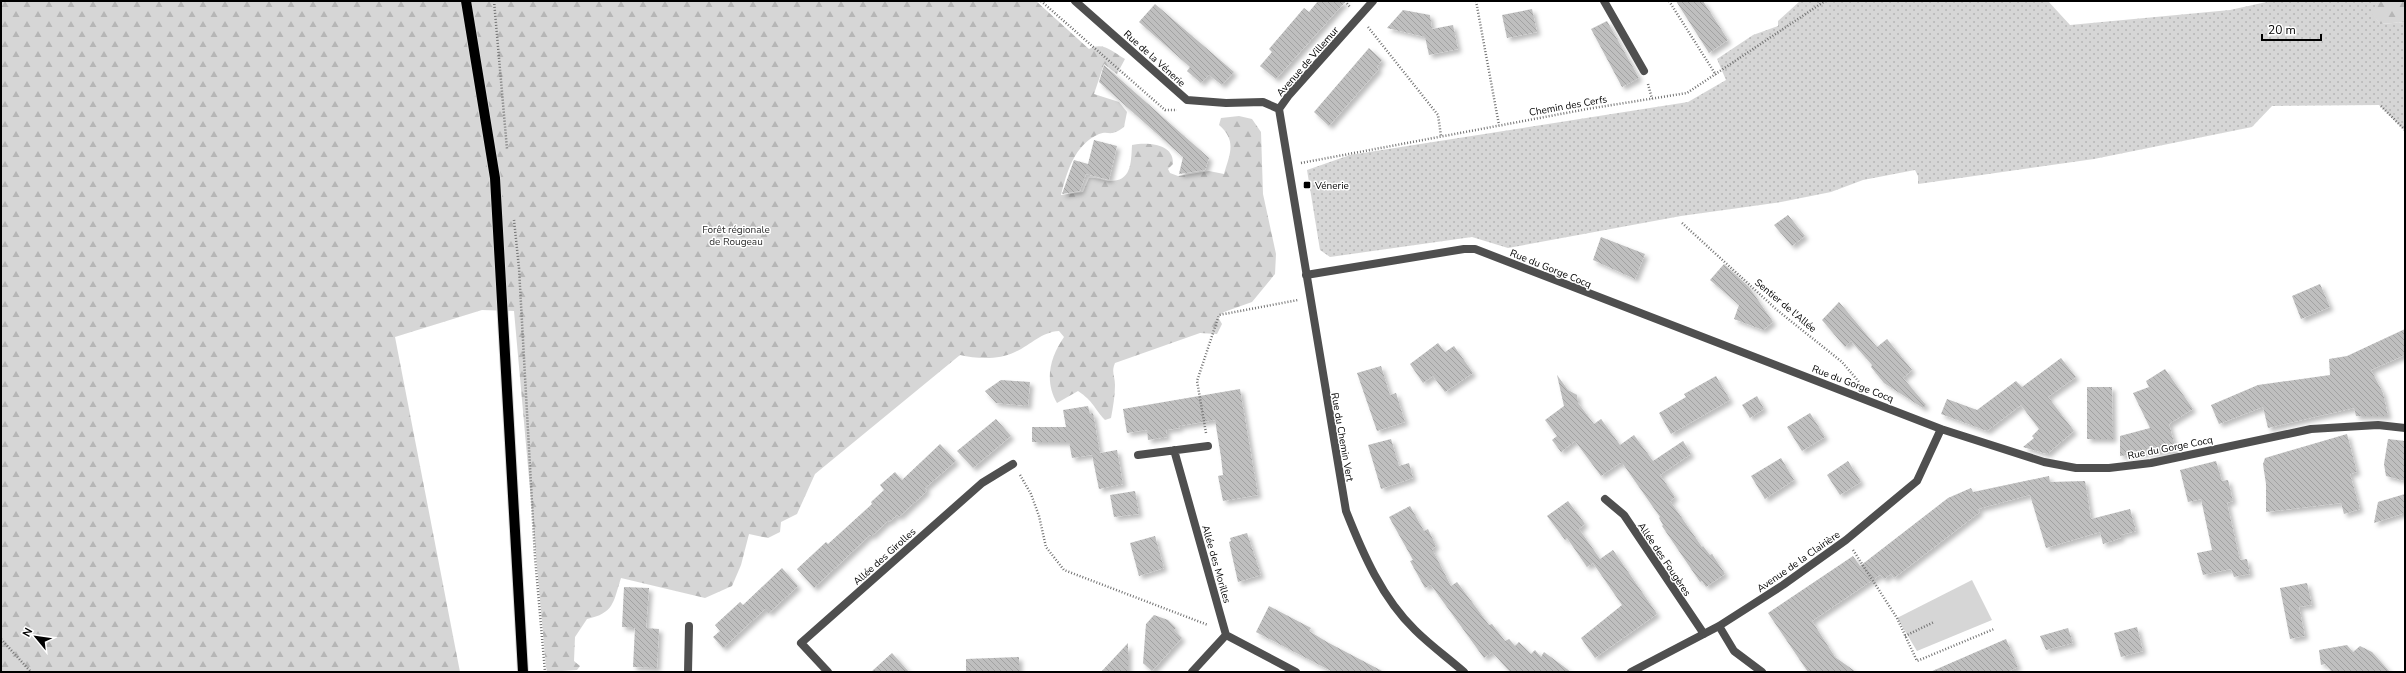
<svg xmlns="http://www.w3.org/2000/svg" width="2406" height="673" font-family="'Nunito Sans',sans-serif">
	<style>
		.grass { fill: url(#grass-dots) }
		.forest { fill: url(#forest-firs) }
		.park { fill: #d6d6d6 }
		.building { fill: url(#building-back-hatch); filter: url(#shadow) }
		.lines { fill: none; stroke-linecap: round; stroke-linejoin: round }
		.primary-casing { stroke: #dbdbdb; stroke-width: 12 }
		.path { stroke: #717171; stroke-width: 2.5; stroke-dasharray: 1 2; stroke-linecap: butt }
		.minor { stroke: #4f4f4f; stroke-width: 8 }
		.primary { stroke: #000; stroke-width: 10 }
		.poi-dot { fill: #000; stroke: #fff; stroke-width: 1.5 }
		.labels { text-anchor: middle; stroke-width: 3; stroke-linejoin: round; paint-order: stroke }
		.street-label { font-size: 10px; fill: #000; stroke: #fff }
		.poi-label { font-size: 10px; fill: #000; stroke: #fff; text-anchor: start }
		.park-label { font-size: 10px; fill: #2d2d2d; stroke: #fff }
	</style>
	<defs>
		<pattern id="grass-dots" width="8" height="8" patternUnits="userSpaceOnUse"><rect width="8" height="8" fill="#d6d6d6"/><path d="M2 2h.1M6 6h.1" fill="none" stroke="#b6b6b6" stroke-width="1.8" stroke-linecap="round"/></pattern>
		<pattern id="forest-firs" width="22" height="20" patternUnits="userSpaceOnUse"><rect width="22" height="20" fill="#d6d6d6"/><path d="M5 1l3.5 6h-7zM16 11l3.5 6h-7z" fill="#b6b6b6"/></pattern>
		<pattern id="building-back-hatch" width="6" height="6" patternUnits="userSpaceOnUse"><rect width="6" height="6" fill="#bfbfbf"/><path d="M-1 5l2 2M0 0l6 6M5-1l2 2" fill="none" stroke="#a2a2a2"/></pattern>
		<filter id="shadow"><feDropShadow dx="3.5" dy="3.5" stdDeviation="2" flood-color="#0004"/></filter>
	</defs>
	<rect width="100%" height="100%" fill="#fff"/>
	<path class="grass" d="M1800 1H2048L2070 25 2230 10 2271 1H2378L2373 14 2380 24 2405 22V131L2379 105 2272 106 2252 127 2094 159 1918 184V176L1915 170 1863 180 1831 192 1781 202 1681 216 1508 248 1472 237 1330 257 1320 250 1307 170 1350 155 1688 102 1726 80 1717 59 1753 35 1778 26V21Z"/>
	<path class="forest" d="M1 1H1036L1089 49C1103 41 1113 52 1125 59L1117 74 1104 64 1094 94 1119 102 1127 112 1124 127C1109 138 1110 130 1099 134 1074 145 1067 172 1061 195L1083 192 1089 178C1097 177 1101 180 1108 181 1131 182 1131 165 1132 145 1147 142 1174 143 1173 164L1168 169 1170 173 1178 176 1209 171 1224 174C1230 153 1237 141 1219 125L1221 118 1239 116 1252 119 1261 132 1263 194 1276 254 1275 274 1252 302 1224 312 1218 317 1222 324 1217 334 1200 333 1115 363C1111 372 1115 376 1115 385 1115 396 1113 407 1111 418L1105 420C1093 407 1094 402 1078 391L1057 403C1044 381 1050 357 1064 337L1059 331C1041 332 1031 345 1015 352 999 360 977 359 960 355L815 474 797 514 781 522 780 532 768 538 749 534 741 565 732 586 705 598 621 578C613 603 614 613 587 619L575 637 574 661 580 666 577 670 547 672 546 667 514 311 482 310 395 337 460 672H1Z
		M2378 1H2405V22L2380 24 2372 14Z"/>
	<path class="park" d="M1972 580 1992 620 1917 651 1897 618Z"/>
	<path class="building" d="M1318 1H1346L1276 79 1260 66 1272 52 1269 49 1304 8 1309 12Z
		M1676 1H1703L1728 40 1709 53Z
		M1155 4 1234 72 1222 85 1209 75 1201 83 1187 71 1190 67 1139 22Z
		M1532 9 1537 32 1507 38 1502 15Z
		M1403 10 1430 15 1432 29 1453 25 1458 49 1429 55 1425 37 1387 28Z
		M1607 21 1639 78 1622 87 1591 29Z
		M1369 48 1382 60 1377 67 1379 69 1329 126 1314 112Z
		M1104 65 1209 158 1205 170 1179 174 1183 157 1099 82Z
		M1094 140 1117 146 1109 180 1086 174 1080 191 1062 194 1074 160 1088 164Z
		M1788 215 1805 236 1792 246 1774 225Z
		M1601 237 1645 254 1635 279 1593 260Z
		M1724 264 1749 287 1773 322 1763 330 1734 319 1739 305 1710 280Z
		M2320 284 2330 307 2301 319 2292 296Z
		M1839 302 1877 347 1887 339 1912 370 1903 378 1926 405 1923 408 1884 383 1871 367 1872 365 1851 341 1845 347 1822 320Z
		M2405 329V355L2371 370 2383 393 2388 416H2356L2354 408 2268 428 2263 407 2219 424 2211 405 2258 385 2330 375 2329 359 2347 356Z
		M1438 343 1445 352 1454 346 1473 373 1445 392 1433 376 1423 383 1410 364Z
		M2061 358 2076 377 2048 397 2074 431 2047 454 2023 447 2034 438 2032 436 2039 429 2021 405 1987 431 1941 414 1947 399 1977 410 2016 381 2022 387Z
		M1381 366 1390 395 1396 393 1405 422 1377 431 1357 373Z
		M2165 369 2193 409 2169 424 2176 450 2120 456V436L2150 428 2133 393 2149 387 2146 381Z
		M1557 375 1568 390 1577 395 1578 403 1594 424 1601 419 1620 445 1634 435 1653 461 1683 441 1691 454 1660 475 1675 497 1670 501 1702 547 1703 546 1710 555 1712 554 1725 574 1706 587 1702 581 1700 582 1662 526 1663 525 1659 518 1660 517 1623 464 1620 463 1601 476 1575 441 1561 452 1552 440 1557 436 1545 420 1564 406Z
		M1716 376 1730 400 1671 434 1659 413 1686 397 1684 394Z
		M1001 380 1030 382 1028 406 996 403 985 391Z
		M2087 387H2112L2113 439H2087Z
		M1240 389 1258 495 1223 501 1218 476 1223 475 1221 457 1215 420 1179 426 1180 428 1166 430 1167 437 1148 440 1147 430 1127 433 1123 409Z
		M1757 396 1764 409 1750 418 1742 405Z
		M1088 406 1090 414 1093 413 1100 453 1117 450 1123 484 1099 489 1092 455 1072 458 1069 442H1032V427H1066L1063 410Z
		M1810 413 1825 437 1802 451 1787 427Z
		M996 419 1011 436 973 468 957 451Z
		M2347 434 2357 472 2350 474 2360 509 2344 514 2341 503 2266 512V484L2263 464 2265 458Z
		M1391 439 1399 466 1409 463 1413 478 1381 489 1368 445Z
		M2388 439 2405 441V481L2386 476 2384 464Z
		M940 444 956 461 925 488 927 491 899 517 897 515 889 522 888 521 872 536 870 535 814 588 797 569 826 542 828 544 872 504 871 502 884 490 880 485 895 472 902 480Z
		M1781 458 1794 480 1765 499 1751 476Z
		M1848 461 1861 482 1840 495 1827 475Z
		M2216 461 2222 481 2228 480 2233 501 2227 503 2240 560 2247 559 2250 574 2234 577 2231 569 2203 575 2197 553 2212 550 2201 499 2188 502 2180 470Z
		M2049 476 2050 482 2085 481 2091 519 2130 509 2136 531 2121 535V538L2103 544 2100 532 2046 548 2030 495 1978 509 1980 512 1894 578 1891 574 1884 579 1880 575 1812 621 1835 657 1856 672H1808L1768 613 1853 556 1860 566 1948 498 1971 488 1973 492Z
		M1135 491 1139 514 1114 517 1110 495Z
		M2405 494V513L2374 523 2378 502Z
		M1568 501 1585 524 1579 529 1600 559 1613 550 1657 614 1595 658 1581 638 1622 605 1593 563 1587 567 1567 538 1565 540 1547 516Z
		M1410 506 1424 531 1428 529 1436 546 1432 549 1451 586 1457 582 1489 625 1492 624 1505 641 1509 639 1515 646 1519 642 1531 654 1535 650 1541 657 1544 652 1571 672H1510L1492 652 1484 658 1431 585 1425 588 1410 561 1413 560 1389 517Z
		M1247 533 1261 575 1238 582 1229 542 1231 541 1230 538Z
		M1155 536 1164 568 1139 576 1130 543Z
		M782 568 798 586 769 613 765 609 723 648 713 637 720 631 715 625 740 602 743 605Z
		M2307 583 2312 605 2299 607 2305 636 2290 639 2280 588Z
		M624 587 649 588 646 628 659 629 657 668 633 667 635 628 622 627Z
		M1269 606 1311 628 1309 631 1327 642 1384 672H1333L1256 632Z
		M1154 615 1168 620 1176 628 1174 630 1182 638 1152 671 1143 663 1146 624Z
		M2137 627 2143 651 2121 657 2114 633Z
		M2068 628 2073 643 2046 650 2040 636Z
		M2006 639 2018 667 2008 672H1930Z
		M1128 643V672H1101Z
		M2347 645 2353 652 2360 646 2372 652 2390 672H2332L2325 664 2321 665 2319 650Z
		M892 653 909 672H871Z
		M1019 657V672H966V659Z"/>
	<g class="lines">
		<defs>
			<path id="primary" d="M466 1 495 178 523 672"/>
		</defs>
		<use href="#primary" class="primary-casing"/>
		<path class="path" d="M494 1 507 149
			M1041 1 1165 110H1177
			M1345 1 1350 7
			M1476 1 1499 125
			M1669 1 1716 75
			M1368 27 1438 115 1441 136
			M1648 84 1652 99
			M2381 106 2405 130
			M1301 163 1587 109 1687 93 1825 1
			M514 220 519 268 535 557 545 672
			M1682 223 1777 310 1842 362 1859 382
			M1206 433 1197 381 1219 315 1298 300
			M1020 475 1031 494 1039 516 1046 547 1064 570 1208 625
			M1853 550 1897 618 1917 661 1994 629
			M1905 636 1934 622
			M1 639 31 672"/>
		<path class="minor" d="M1075 1 1187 100 1226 103 1263 102 1279 109
			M1373 1 1289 95 1279 109 1346 511C1363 554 1382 598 1415 630 1430 645 1448 658 1464 672
			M1604 1 1644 71
			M1306 275 1464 249H1475L1941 429 2044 462 2076 468H2109L2151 463 2311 429 2378 425 2405 428
			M1174 450 1226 635 1192 672
			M1138 455 1208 446
			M1605 499 1624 515 1704 634
			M1719 626 1734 651 1762 672
			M1226 635 1296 672
			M688 672 689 626
			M828 672 801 643 982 483 1013 464
			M1631 672 1719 626 1783 585 1846 540 1917 481 1941 429"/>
		<use href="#primary" class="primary"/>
	</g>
	<rect class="poi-dot" x="1303" y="181" width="8" height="8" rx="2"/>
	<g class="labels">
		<g class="street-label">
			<text transform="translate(1155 58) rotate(42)" y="4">Rue de la Vénerie</text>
			<text transform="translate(1307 61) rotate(-49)" y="4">Avenue de Villemur</text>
			<text transform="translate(1568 105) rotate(-10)" y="4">Chemin des Cerfs</text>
			<text transform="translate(1551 268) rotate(22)" y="4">Rue du Gorge Cocq</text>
			<text transform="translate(1786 305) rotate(40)" y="4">Sentier de l'Allée</text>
			<text transform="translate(1853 383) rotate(21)" y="4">Rue du Gorge Cocq</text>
			<text transform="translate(1343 437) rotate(80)" y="4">Rue du Chemin Vert</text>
			<text transform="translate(2170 447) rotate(-11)" y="4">Rue du Gorge Cocq</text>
			<text transform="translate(884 556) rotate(-42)" y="4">Allée des Girolles</text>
			<text transform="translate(1665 559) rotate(56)" y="4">Allée des Fougères</text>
			<text transform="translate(1798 561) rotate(-35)" y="4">Avenue de la Clairière</text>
			<text transform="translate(1217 564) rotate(74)" y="4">Allée des Morilles</text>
		</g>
		<g class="poi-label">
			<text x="1315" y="189">Vénerie</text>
		</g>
		<g class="park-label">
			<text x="736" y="233">Forêt régionale<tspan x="736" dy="12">de Rougeau</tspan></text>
		</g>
	</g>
	<rect width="2406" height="673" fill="none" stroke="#000000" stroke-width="4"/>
	<g transform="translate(36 637) rotate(299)" stroke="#ffffff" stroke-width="3" paint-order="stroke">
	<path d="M0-3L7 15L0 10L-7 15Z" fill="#000000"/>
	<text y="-6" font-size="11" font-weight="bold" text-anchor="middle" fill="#000000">N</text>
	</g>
	<path d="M2262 34v6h59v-6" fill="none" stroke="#000000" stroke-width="2"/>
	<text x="2268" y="34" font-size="12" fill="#000000" stroke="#ffffff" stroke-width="3" paint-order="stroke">20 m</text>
</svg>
